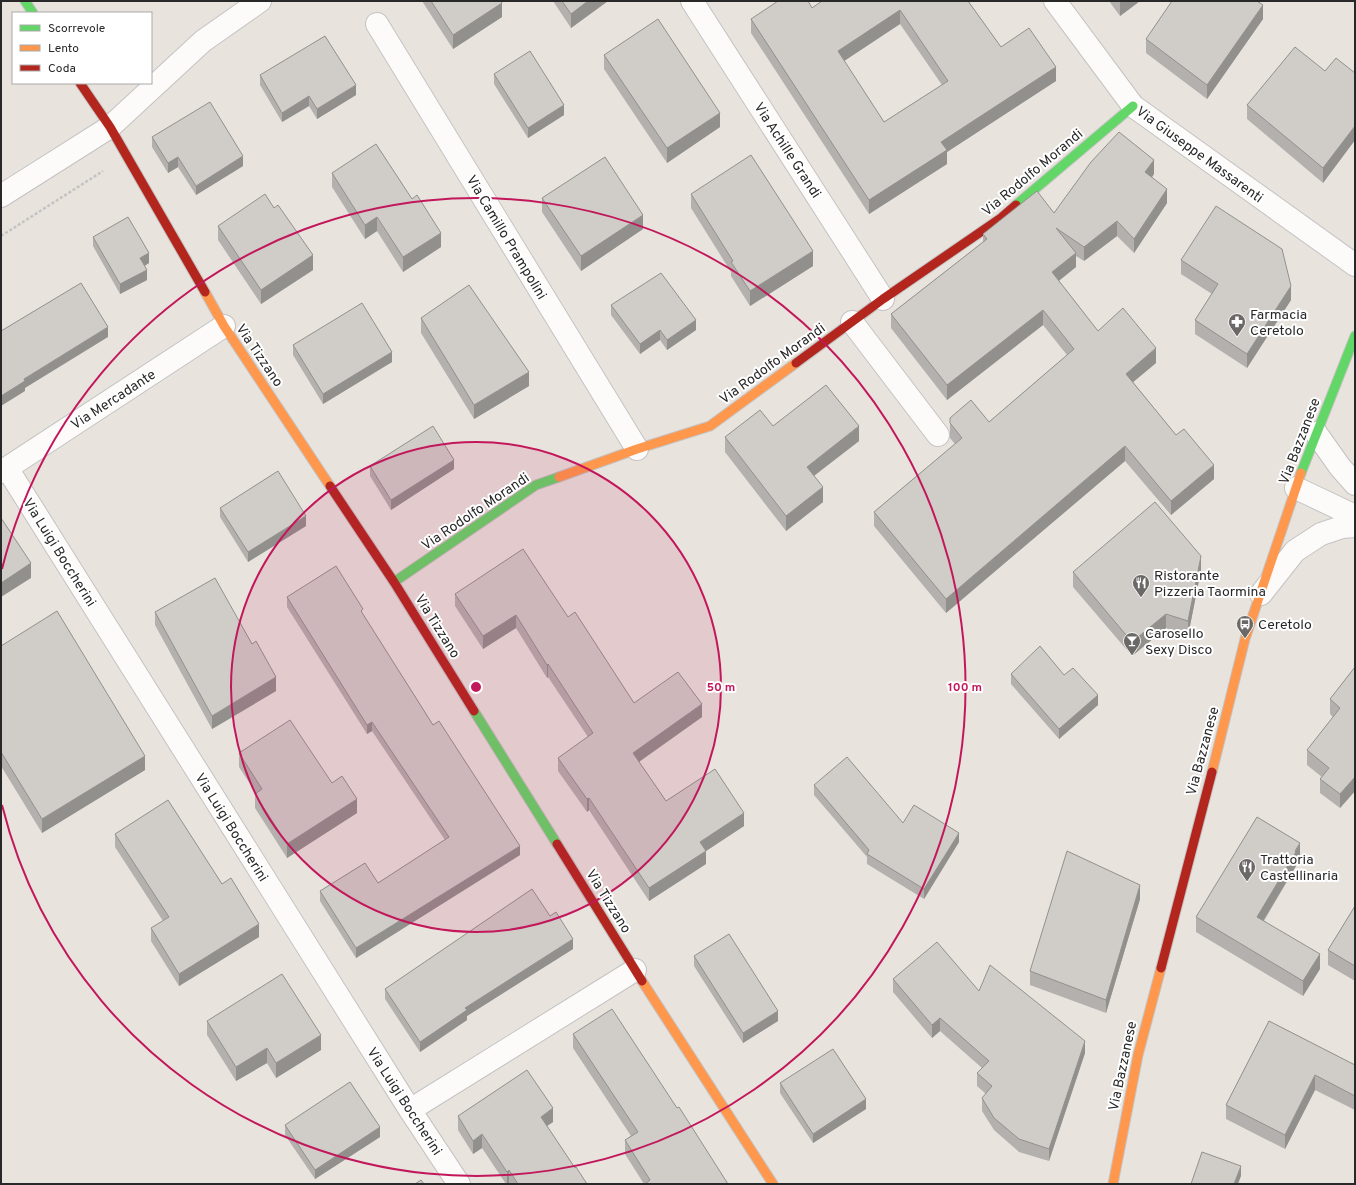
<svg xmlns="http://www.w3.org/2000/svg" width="1356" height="1185" font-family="Overpass,sans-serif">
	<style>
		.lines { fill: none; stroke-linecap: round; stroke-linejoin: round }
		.street-casing { stroke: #c4c3c3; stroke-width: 24 }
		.fast-casing { stroke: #c4c3c3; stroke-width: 11 }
		.slow-casing { stroke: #c4c3c3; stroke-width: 11 }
		.jam-casing { stroke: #c4c3c3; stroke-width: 11 }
		.path { stroke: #c4c3c3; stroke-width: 2.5; stroke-dasharray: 3 2; stroke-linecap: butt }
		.street { stroke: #fcfbfa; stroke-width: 22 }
		.fast { stroke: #63d668; stroke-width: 9 }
		.slow { stroke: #ff974d; stroke-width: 9 }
		.jam { stroke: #b3261e; stroke-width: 9 }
		.wall { fill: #b3b0ad; fill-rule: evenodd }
		.shaded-wall { fill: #92908d }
		.building { fill: #d0cdc9; stroke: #92908d; fill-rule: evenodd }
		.ring { fill: none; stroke: #c2185b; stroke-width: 2 }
		.labels { text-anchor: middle; stroke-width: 4; stroke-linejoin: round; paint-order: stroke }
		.street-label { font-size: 14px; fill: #282828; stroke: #fff }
		.poi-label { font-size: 14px; fill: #282828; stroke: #fff; text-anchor: start }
		.centre { fill: #c2185b; stroke: #fff; stroke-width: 2 }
		.ring-label { font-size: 12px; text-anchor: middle; font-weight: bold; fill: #c2185b; stroke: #fff; stroke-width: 4; stroke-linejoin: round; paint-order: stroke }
	</style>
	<rect width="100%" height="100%" fill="#e8e3dd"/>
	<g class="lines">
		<defs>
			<path id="street" d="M692 1 883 299
				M1055 1 1133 106 1355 265
				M377 24 637 449
				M1 196 110 127 203 41 260 1
				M852 322 938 435
				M1316 433 1340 467 1355 484
				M7 468 410 1110 459 1184
				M1 472 224 326
				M1296 488 1355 516
				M1261 594 1295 551 1321 534 1342 527 1355 526
				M410 1110 635 970"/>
			<path id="fast" d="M25 1 33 13
				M1016 205 1133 106
				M1301 473 1355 336
				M394 582 536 485 559 477
				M474 711 557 844"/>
			<path id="slow" d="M205 292 224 326 330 486
				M559 477 637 449 710 426 796 363
				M1212 772 1245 639 1301 473
				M642 981 773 1184
				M1113 1184 1138 1055 1161 968"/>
			<path id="jam" d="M80 83 110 127 205 292
				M796 363 883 299 1001 218 1016 205
				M330 486 394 582 474 711
				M557 844 642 981
				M1161 968 1212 772"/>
		</defs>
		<use href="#street" class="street-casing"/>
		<use href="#fast" class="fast-casing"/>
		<use href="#slow" class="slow-casing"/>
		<use href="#jam" class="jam-casing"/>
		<path class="path" d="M1 236 103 171"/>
		<use href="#street" class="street"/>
		<use href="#fast" class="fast"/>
		<use href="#slow" class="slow"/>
		<use href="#jam" class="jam"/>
	</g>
	<path class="wall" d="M422 1H501L502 17 453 49Z
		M553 1H608L571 28Z
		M968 1 1001 47 1056 81 947 152V164L869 214 751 33V19L812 8ZM900 24 942 85 884 122 844 61Z
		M1109 1H1140L1120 16Z
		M1263 19 1207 99 1146 53V39Z
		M604 55 720 127 667 163 604 69Z
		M1325 71 1355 73V140L1323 183 1247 119V105Z
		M494 74 564 115 528 138 494 84Z
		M260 75 356 95 317 119 309 106 282 122 260 85Z
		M152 137 243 166 196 195 178 167 168 173 152 147Z
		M332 173 441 247 403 272 377 231 365 239 332 187Z
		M1154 174 1152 177 1167 203 1134 253 1117 236 1084 261 1076 256V267L1059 281 1098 331 1156 363 1133 382 1176 435 1214 479 1171 515 1125 461 946 613 874 526V512L955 444 950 438V418L989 422 1067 355 1043 325 947 400 891 328V314L983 242V234L1054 213Z
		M691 194 813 266 750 306 731 276V272L691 208Z
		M542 198 643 229 581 271 542 212Z
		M218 226 313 270 261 304 218 240Z
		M93 237 149 263 145 266 147 280 120 294 93 246Z
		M1181 260 1291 300 1247 368 1195 334V320L1212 294 1181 274Z
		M611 305 696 330 667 350 660 340 640 354 611 315Z
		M421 318 529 386 474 419 421 333Z
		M293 345 392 362 323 404 293 355Z
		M773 426 859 441 814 476 823 502 786 531 725 452V437Z
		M370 466 454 469 391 510 370 476Z
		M220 508 306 526 248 562 220 517Z
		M1201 570 1188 636 1166 628 1132 656 1073 587V572Z
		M455 594 568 617 634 703 702 717 639 762 666 801 744 826 706 851V864L649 901 589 810 587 812 558 771V758L588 737 548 677 547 678 516 628 483 649 455 606Z
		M287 597 363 615 433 725 520 855 356 958 320 901V891L378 883 445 840 372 731 367 734 287 607Z
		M155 612 252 644 276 691 212 729 155 625Z
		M1 646 145 770 42 833 1 766Z
		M1355 667V791L1340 808 1320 793V779L1322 777 1307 765V750L1333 717 1330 714V699Z
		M1011 674 1064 675 1098 705 1059 739 1011 684Z
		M239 753 332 783 357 813 287 858 255 808V794L256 793 239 767Z
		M814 785 903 823 959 842 924 899 867 864V857L814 795Z
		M115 834 222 884 259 937 179 986 151 941V928L163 921 115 847Z
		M1300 857 1296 863V866L1264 921 1320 969 1303 996 1196 932V917Z
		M1140 899 1106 1013 1030 985V971Z
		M1355 906V981L1328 965V950Z
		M550 916 573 949 467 1016V1020L420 1052 385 999V989Z
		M694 956 778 1021 743 1043 694 966Z
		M893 979 979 991 1085 1053 1049 1161 1019 1152 994 1130 982 1111V1098L986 1094 977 1086V1073L982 1068 940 1031 932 1038 893 992Z
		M207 1021 321 1050 276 1078 267 1063 236 1081 207 1035Z
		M1269 1021 1355 1065V1110L1315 1090 1285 1149 1226 1119V1105Z
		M573 1034 728 1184H644L625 1154V1140L631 1136 573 1048Z
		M780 1083 866 1109 813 1143 780 1093Z
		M458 1116 553 1122 547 1126 575 1168 587 1184H506L482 1148 473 1154 458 1130Z
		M285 1125 380 1137 315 1179 285 1135Z"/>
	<path class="shaded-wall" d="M588 1H608L571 28V14Z
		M1121 1H1140L1120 16V2Z
		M502 3V17L453 49V35Z
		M1263 5V19L1207 99V85Z
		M900 10V24L838 65V51Z
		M1056 67V81L947 152V164L869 214V200L941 142Z
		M356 85V95L317 119V109Z
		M309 96V106L282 122V113Z
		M564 105V115L528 138V128Z
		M720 113V127L667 163V148Z
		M1355 126V140L1323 183V168Z
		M243 156V166L196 195V186Z
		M178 157V167L168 173V163Z
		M1154 160V174L1145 187V172Z
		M1167 189V203L1134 253V239Z
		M643 215V229L581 271V256Z
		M377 217V231L365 239V225Z
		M1117 221V236L1084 261V247Z
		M441 233V247L403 272V257Z
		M813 251V266L750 306V291Z
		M149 253V263L140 268V258Z
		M1076 253V267L1052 286V272Z
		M313 255V270L261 304V290Z
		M147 270V280L120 294V284Z
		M1291 286V300L1247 368V354Z
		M1043 310V325L947 400V385Z
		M696 320V330L667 350V340Z
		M108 327V337L25 388V391L1 406V396L24 379Z
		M660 330V340L640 354V344Z
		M1156 348V363L1126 388V374Z
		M392 352V362L323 404V394Z
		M529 372V386L474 419V405Z
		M859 426V441L807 481V467Z
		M1125 446V461L946 613V599Z
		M454 460V469L391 510V500Z
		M1214 465V479L1171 515V501Z
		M823 487V502L786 531V516Z
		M306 516V526L248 562V552Z
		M1201 556V570L1188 636V621Z
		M31 563V578L1 597V583Z
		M1166 614V628L1132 656V642Z
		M516 615V628L483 649V636Z
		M548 664V677L547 678V665Z
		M276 677V691L212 729V716Z
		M1098 695V705L1059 739V729Z
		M702 704V717L633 766V753Z
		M372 722V731L367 734V725Z
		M145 756V770L42 833V819Z
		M1355 777V791L1340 808V794Z
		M589 798V810L587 812V799Z
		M357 799V813L287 858V844Z
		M744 813V826L706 851V864L649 901V888L700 842Z
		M959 833V842L924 899V889Z
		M1300 843V857L1296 863V866L1257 931V917Z
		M520 846V855L356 958V948Z
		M1140 885V899L1106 1013V1000Z
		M259 924V937L179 986V974Z
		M573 939V949L467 1016V1020L420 1052V1042L465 1008Z
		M1320 954V969L1303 996V981Z
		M778 1011V1021L743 1043V1033Z
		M940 1018V1031L932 1038V1025Z
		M321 1035V1050L276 1078V1063Z
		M1085 1041V1053L1049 1161V1149Z
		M267 1048V1063L236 1081V1067Z
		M1315 1075V1090L1285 1149V1135Z
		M866 1099V1109L813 1143V1134Z
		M553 1108V1122L541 1130V1117Z
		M380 1127V1137L315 1179V1170Z
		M482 1134V1148L473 1154V1141Z
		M1241 1166V1176L1238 1184H1234Z
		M509 1170V1184H507V1172Z"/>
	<path class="building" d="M431 1H501L502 3 453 35Z
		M562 1H588L571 14Z
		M778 1H808L812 8 822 1H968L1001 47 1029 28 1056 67 941 142 947 150 869 200 751 19ZM900 10 948 81 884 122 838 51Z
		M1172 1H1257L1263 5 1207 85 1146 39Z
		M658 19 720 113 667 148 604 55Z
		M325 36 356 85 317 109 309 96 282 113 260 75Z
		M1295 47 1325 71 1336 58 1355 73V126L1323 168 1247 105Z
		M530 51 564 105 528 128 494 74Z
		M210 102 243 156 196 186 178 157 168 163 152 137Z
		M1119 132 1154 160 1145 172 1167 189 1134 239 1117 221 1084 247 1056 228 1076 253 1052 272 1098 331 1123 308 1156 348 1126 374 1176 435 1184 429 1214 465 1171 501 1125 446 946 599 874 512 962 438 950 423V418L971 400 989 422 1074 349 1043 310 947 385 891 314 987 239 983 234 1037 191 1054 213 1091 162Z
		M376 144 412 199 417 195 441 233 403 257 377 217 365 225 332 173Z
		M751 155 813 251 750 291 731 262 733 261 691 194Z
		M605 157 643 215 581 256 542 198Z
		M265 194 274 208 278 205 313 255 261 290 218 226Z
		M1216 206 1282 249 1291 286 1247 354 1195 320 1218 284 1181 260Z
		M128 217 149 253 140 258 147 270 120 284 93 237Z
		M661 273 696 320 667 340 660 330 640 344 611 305Z
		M81 283 108 327 24 379 25 381 1 396V331Z
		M469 285 529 372 474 405 421 318Z
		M362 303 392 352 323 394 293 345Z
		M826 385 859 426 807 467 823 487 786 516 725 437 760 410 773 426Z
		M433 426 454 460 391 500 370 466Z
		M278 471 306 516 248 552 220 508Z
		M1155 502 1201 556 1188 621 1166 614 1132 642 1073 572Z
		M1 518 31 563 1 583Z
		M523 549 568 617 575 612 634 703 678 672 702 704 633 753 666 801 715 769 744 813 700 842 706 851 649 888 589 798 587 799 558 758 593 733 548 664 547 665 516 615 483 636 455 594Z
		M336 566 363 609 361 611 433 725 439 721 520 846 356 948 320 891 365 863 378 883 449 837 372 722 367 725 287 597Z
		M215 578 252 644 256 641 276 677 212 716 155 612Z
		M57 611 145 756 42 819 1 752V646Z
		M1040 646 1064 675 1073 668 1098 695 1059 729 1011 674Z
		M1355 667V777L1340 794 1320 779 1329 768 1307 750 1340 708 1330 699Z
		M290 720 332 783 342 776 357 799 287 844 255 794 262 789 239 753Z
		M847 757 903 823 914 805 959 833 924 889 867 854 869 850 814 785Z
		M168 800 222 884 231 878 259 924 179 974 151 928 169 917 115 834Z
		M1257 817 1300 843 1295 851 1296 852 1257 917 1320 954 1303 981 1196 917Z
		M1067 851 1140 885 1106 1000 1030 971Z
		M532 889 550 916 556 912 573 939 465 1008 467 1010 420 1042 385 989Z
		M1355 906V966L1328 950Z
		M729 934 778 1011 743 1033 694 956Z
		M937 942 979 991 990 965 1085 1041 1049 1149 1019 1139 994 1118 982 1098 992 1086 977 1073 989 1061 940 1018 932 1025 893 979Z
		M282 974 321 1035 276 1063 267 1048 236 1067 207 1021Z
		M612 1009 677 1108 679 1107 728 1184H645L650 1180 625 1140 638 1132 573 1034Z
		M1269 1021 1355 1065V1096L1315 1075 1285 1135 1226 1105Z
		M833 1049 866 1099 813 1134 780 1083Z
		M527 1070 553 1108 541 1117 575 1168 576 1167 587 1184H518L509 1170 507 1172 482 1134 473 1141 458 1116Z
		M350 1082 380 1127 315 1170 285 1125Z
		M1202 1152 1241 1166 1234 1184H1191Z
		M421 1180 424 1184H415Z"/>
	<circle cx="476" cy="687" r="245" fill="#c2185b" fill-opacity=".12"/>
	<g class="ring">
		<circle cx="476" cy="687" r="245"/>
		<path d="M2 569A489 489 0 1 1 2 805"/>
	</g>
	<defs>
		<symbol id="pharmacy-pin" viewBox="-11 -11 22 30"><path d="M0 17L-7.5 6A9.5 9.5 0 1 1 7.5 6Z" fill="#6b6967" stroke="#fff"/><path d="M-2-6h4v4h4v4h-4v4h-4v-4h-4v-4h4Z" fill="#fff"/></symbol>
		<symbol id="restaurant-pin" viewBox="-11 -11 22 30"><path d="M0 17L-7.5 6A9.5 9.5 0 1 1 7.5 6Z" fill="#6b6967" stroke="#fff"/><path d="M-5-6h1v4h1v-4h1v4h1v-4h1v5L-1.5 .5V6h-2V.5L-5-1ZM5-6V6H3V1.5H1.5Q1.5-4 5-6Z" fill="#fff"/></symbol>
		<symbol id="bus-pin" viewBox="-11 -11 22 30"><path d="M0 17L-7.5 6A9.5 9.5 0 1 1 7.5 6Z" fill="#6b6967" stroke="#fff"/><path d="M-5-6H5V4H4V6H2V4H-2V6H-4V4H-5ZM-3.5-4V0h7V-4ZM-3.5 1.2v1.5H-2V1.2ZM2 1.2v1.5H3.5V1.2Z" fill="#fff"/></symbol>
		<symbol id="bar-pin" viewBox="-11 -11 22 30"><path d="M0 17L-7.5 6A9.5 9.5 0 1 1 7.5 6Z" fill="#6b6967" stroke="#fff"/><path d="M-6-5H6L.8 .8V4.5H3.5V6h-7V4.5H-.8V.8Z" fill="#fff"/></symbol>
	</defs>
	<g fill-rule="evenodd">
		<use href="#pharmacy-pin" x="1227" y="312" width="20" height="27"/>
		<use href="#restaurant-pin" x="1131" y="573" width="20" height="27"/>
		<use href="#bus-pin" x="1235" y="614" width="20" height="27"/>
		<use href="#bar-pin" x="1122" y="631" width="20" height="27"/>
		<use href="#restaurant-pin" x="1237" y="857" width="20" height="27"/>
	</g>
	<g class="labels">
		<g class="street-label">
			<text transform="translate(788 150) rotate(57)" y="5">Via Achille Grandi</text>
			<text transform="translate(1200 154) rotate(36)" y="5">Via Giuseppe Massarenti</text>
			<text transform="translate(1032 172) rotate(-40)" y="5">Via Rodolfo Morandi</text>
			<text transform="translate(507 237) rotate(59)" y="5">Via Camillo Prampolini</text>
			<text transform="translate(260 355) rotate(56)" y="5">Via Tizzano</text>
			<text transform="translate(772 363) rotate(-36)" y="5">Via Rodolfo Morandi</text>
			<text transform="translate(113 399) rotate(-33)" y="5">Via Mercadante</text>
			<text transform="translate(1299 441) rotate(-69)" y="5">Via Bazzanese</text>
			<text transform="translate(475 511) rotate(-34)" y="5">Via Rodolfo Morandi</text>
			<text transform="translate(60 552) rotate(58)" y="5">Via Luigi Boccherini</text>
			<text transform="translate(438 626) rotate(58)" y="5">Via Tizzano</text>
			<text transform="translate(1202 751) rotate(-75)" y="5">Via Bazzanese</text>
			<text transform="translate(232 827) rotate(58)" y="5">Via Luigi Boccherini</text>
			<text transform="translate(609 901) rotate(58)" y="5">Via Tizzano</text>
			<text transform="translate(1122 1066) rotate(-78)" y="5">Via Bazzanese</text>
			<text transform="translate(405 1101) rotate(57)" y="5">Via Luigi Boccherini</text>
		</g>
		<g class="poi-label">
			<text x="1250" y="319">Farmacia<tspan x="1250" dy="16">Ceretolo</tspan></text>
			<text x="1154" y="580">Ristorante<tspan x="1154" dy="16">Pizzeria Taormina</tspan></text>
			<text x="1258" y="629">Ceretolo</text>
			<text x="1145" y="638">Carosello<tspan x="1145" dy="16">Sexy Disco</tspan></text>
			<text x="1260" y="864">Trattoria<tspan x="1260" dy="16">Castellinaria</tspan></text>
		</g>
	</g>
	<circle cx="476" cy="687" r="6" class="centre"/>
	<g class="ring-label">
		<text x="721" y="691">50 m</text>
		<text x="965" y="691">100 m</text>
	</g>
	<rect width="1356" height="1185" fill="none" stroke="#282828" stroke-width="4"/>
	<rect x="12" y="12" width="140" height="72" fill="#ffffff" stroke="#a9a9a9"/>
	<rect x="20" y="25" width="20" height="6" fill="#63d668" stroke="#a9a9a9"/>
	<text x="48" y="32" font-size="12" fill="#282828">Scorrevole</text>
	<rect x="20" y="45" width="20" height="6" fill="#ff974d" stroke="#a9a9a9"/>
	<text x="48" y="52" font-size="12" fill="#282828">Lento</text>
	<rect x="20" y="65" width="20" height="6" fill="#b3261e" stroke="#a9a9a9"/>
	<text x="48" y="72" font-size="12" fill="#282828">Coda</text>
</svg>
